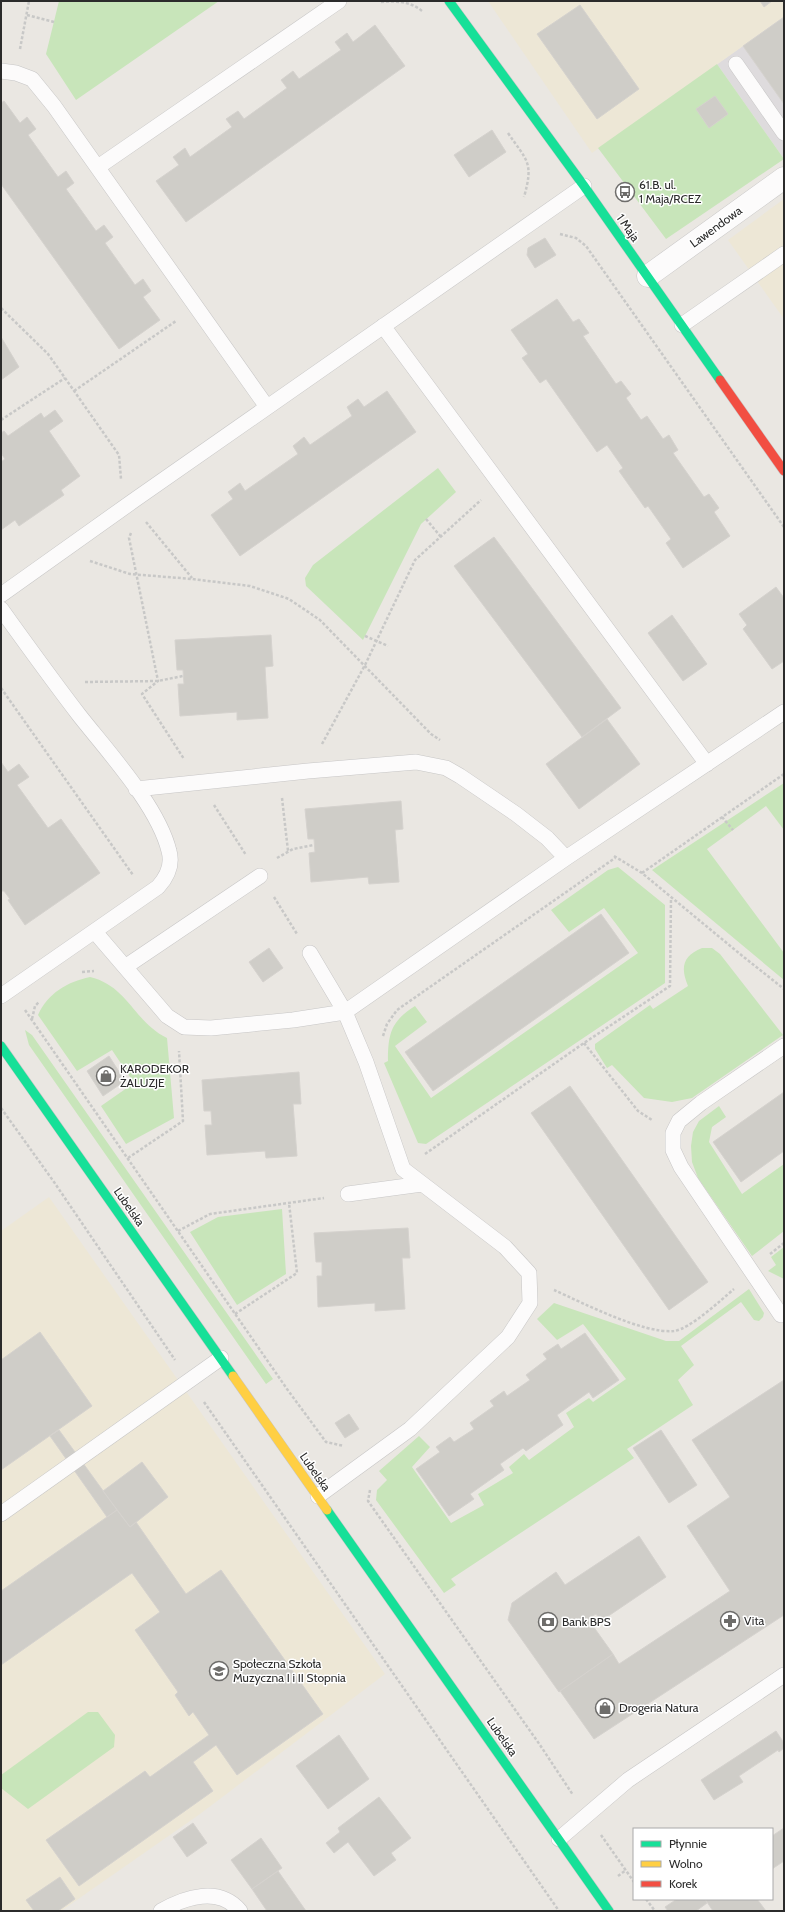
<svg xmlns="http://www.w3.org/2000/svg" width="785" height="1912" font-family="Cabin,sans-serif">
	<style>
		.industrial { fill: #dedbdd }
		.education { fill: #ede7d6 }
		.green { fill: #c8e5ba }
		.building { fill: #cfcdc8; stroke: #d5d2ce }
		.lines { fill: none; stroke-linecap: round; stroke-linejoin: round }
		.lane-casing { stroke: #c7c6c6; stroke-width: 16 }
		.street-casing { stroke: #c7c6c6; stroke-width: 23 }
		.fast-casing { stroke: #c7c6c6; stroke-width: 10 }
		.slow-casing { stroke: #c7c6c6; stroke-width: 10 }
		.jam-casing { stroke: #c7c6c6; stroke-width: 10 }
		.path { stroke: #c8c8c7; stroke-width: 2.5; stroke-dasharray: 3 2; stroke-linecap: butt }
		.lane { stroke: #fcfbfb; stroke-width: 15 }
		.street { stroke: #fcfbfb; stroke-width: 22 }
		.fast { stroke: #16e098; stroke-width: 9 }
		.slow { stroke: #ffcf43; stroke-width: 9 }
		.jam { stroke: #f24e42; stroke-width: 9 }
		.labels { text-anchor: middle; stroke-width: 3; stroke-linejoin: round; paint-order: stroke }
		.poi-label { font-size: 12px; fill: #2b2b2b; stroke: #fff; text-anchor: start }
		.street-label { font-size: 12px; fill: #2b2b2b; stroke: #fff }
	</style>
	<rect width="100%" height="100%" fill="#eae7e2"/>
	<path class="industrial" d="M784 17V159L717 64Z"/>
	<path class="education" d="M488 1H784V17L592 153Z
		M784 199V319L728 240Z
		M49 1197 385 1674 200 1814 61 1911H1V1231Z"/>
	<path class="green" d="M59 1H219L76 100 46 54Z
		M717 64 784 159 666 239 598 148Z
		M438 468 456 492 421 524 363 640 306 586 305 578 313 565Z
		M784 783V830L766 806 707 849 784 953V980L652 870Z
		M618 867 665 905V983L426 1144 418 1143 384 1063 388 1061C388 1034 391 1021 415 1006L427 1022 395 1046 431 1098 638 953 604 908 569 932 551 910 608 870Z
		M702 948H712L720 954 783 1035 692 1098 672 1102 644 1098 612 1065 607 1068 595 1049V1044L650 1005 653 1009 688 986C680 967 683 956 702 948Z
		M90 977C128 986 134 1022 167 1038L174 1118 126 1144 101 1106 134 1083 112 1050 77 1071 38 1015C48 993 67 982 90 977Z
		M25 1030 32 1035 273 1379 266 1384 29 1045Z
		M719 1106 726 1117 712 1127 709 1142 742 1194 784 1164V1231L752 1256 698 1178 692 1162 691 1146 693 1132 699 1121Z
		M282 1209 286 1274 237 1305 190 1232 218 1217Z
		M784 1247V1279L768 1271 776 1265 771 1257Z
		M749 1289 764 1313 763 1317 759 1321 754 1320 741 1302 681 1346 694 1365 678 1380 693 1405 627 1449 634 1458 451 1579 456 1585 444 1593 376 1500 377 1490 387 1480 379 1471 419 1436 430 1447 412 1467 451 1523 484 1505 478 1494 513 1473 509 1467 524 1454 529 1460 574 1427 566 1413 589 1398 593 1402 626 1379 583 1324 557 1340 537 1319 554 1303 666 1341H679Z
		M88 1712H98L115 1735 114 1747 28 1809 1 1788V1775Z"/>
	<path class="building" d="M760 1H772L764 7Z
		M580 5 639 89 597 119 537 34Z
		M784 17V104L743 46Z
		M375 25 405 66 186 222 156 181 179 165 173 157 185 148 190 157 232 127 226 119 238 111 244 119 287 88 281 80 293 71 299 79 341 50 335 42 347 33 353 42Z
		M715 96 728 114 709 128 696 109Z
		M4 101 20 123 27 117 36 129 28 135 58 177 66 171 74 183 66 189 96 231 104 225 113 237 105 243 135 285 143 279 151 291 143 297 160 320 119 349 1 184V103Z
		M492 130 506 152 469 177 454 155Z
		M545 238 556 255 535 268 527 255 528 248Z
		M557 299 573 322 579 319 589 333 583 336 616 384 621 381 631 394 626 398 641 420 647 416 663 439 669 435 678 450 673 453 704 497 709 494 719 508 714 512 730 536 683 568 666 543 671 539 648 506 645 508 619 471 623 468 607 445 597 452 546 379 540 383 522 358 528 354 511 330Z
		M1 337 19 367 1 380Z
		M387 391 416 432 240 556 211 515 233 499 228 492 240 483 245 491 298 454 293 446 304 437 310 445 352 416 347 407 358 399 364 407Z
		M55 410 63 421 49 431 80 476 61 490 64 495 19 526 15 520 1 530V462L5 459 1 453V433L4 431 8 436 41 413 44 418Z
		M494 537 621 708 582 737 454 566Z
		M776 587 784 598V661L772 669 743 629 747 625 739 614Z
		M672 615 707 664 683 681 648 633Z
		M271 635 273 666 265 667 268 718 237 720V712L180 716 178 684H184L183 670H177L175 640Z
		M607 719 640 764 579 809 546 764Z
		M1 762 8 772 19 764 29 777 17 785 48 828 61 819 100 873 25 925 8 900 10 899 4 891H1Z
		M401 801 403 829 395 830 399 882 369 884 368 877 311 882 309 853 315 852 314 839H308L305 809Z
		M601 914 629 953 433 1091 405 1052Z
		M269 948 283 968 263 982 249 962Z
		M109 1056 125 1081 103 1096 87 1071Z
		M299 1072 301 1104H293L297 1156 266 1158 265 1151 207 1155 205 1125H212L211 1111H204L202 1080Z
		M570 1086 708 1282 669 1310 531 1113Z
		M784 1092V1151L741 1182 713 1142Z
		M408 1228 410 1258H402L405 1309 375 1311V1303L318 1307 317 1276H322V1262H316L314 1233Z
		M40 1332 92 1406 1 1470V1360Z
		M585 1333 619 1380 593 1398 589 1392 557 1415 563 1425 526 1451 523 1448 500 1464 504 1470 470 1494 474 1499 449 1516 416 1469 440 1452 436 1447 450 1437 454 1442 474 1429 470 1423 494 1406 490 1401 504 1391 507 1396 530 1380 526 1375 547 1359 543 1354 558 1344 561 1349Z
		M784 1380V1615L594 1739 560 1691 613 1654 619 1664 730 1591 687 1526 730 1497 692 1440Z
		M349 1414 359 1429 345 1438 335 1423Z
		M59 1430 117 1510 107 1517 50 1436Z
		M661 1430 697 1485 669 1503 633 1448Z
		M142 1462 168 1497 130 1527 103 1491Z
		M117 1510 130 1527 136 1522 186 1594 221 1570 323 1714 237 1775 216 1745 193 1762 213 1791 79 1886 46 1840 145 1771 150 1777 209 1735 193 1712 189 1716 175 1695 178 1692 135 1630 160 1612 132 1573 1 1665V1591Z
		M639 1536 666 1577 601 1621 596 1614 588 1619 613 1654 559 1692 508 1620 512 1603 556 1572 565 1585Z
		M776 1731 784 1743V1748L779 1752 778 1750 739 1776 743 1782 714 1800 701 1780Z
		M339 1735 369 1779 328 1809 296 1766Z
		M379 1797 411 1838 391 1853 396 1860 374 1876 348 1842 334 1853 326 1843 340 1832 338 1828Z
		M193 1823 207 1843 187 1857 173 1837Z
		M784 1828V1861L772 1869V1836Z
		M261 1838 282 1868 252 1889 231 1860Z
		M278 1871 306 1911H267L252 1889Z
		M60 1877 75 1899 58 1911H34L26 1900Z
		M677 1899H705L707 1903 696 1911H668L665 1907Z
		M705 1899H757L766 1911H713Z"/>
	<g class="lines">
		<defs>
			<path id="lane" d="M736 64 784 133
				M1 71 16 73 32 79 54 106 267 407
				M98 167 339 1
				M682 325 784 254
				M383 326 707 764
				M1 595 133 501 584 186
				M1 609C27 645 52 680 79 715 108 752 158 806 169 851 173 865 167 877 158 887L1 996
				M136 789 308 771 416 762 446 768 460 776 516 814 547 838 566 858
				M95 932 167 1016 184 1027 211 1028 293 1020 345 1012 566 858 784 712
				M310 953 345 1012 366 1062 403 1169 505 1247 529 1273 530 1303 508 1337 410 1429 318 1496
				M125 967 260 876
				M784 1046 701 1103 679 1121 673 1133V1150L681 1167 781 1315 784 1312
				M348 1194 422 1184
				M1 1514 221 1358
				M559 1839 628 1780 784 1675
				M161 1911C185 1897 219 1886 240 1911"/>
			<path id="street" d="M648 276 784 178"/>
			<path id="fast" d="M449 1 584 186 720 380
				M1 1046 233 1376
				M327 1510 609 1911"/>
			<path id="slow" d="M233 1376 327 1510"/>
			<path id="jam" d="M720 380 784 471"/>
		</defs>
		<use href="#lane" class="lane-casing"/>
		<use href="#street" class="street-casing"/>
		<use href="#fast" class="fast-casing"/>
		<use href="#slow" class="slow-casing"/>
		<use href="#jam" class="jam-casing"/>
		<path class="path" d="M381 2C396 1 410 1 422 11
			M27 15 54 22
			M20 49 29 1
			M508 133C527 161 534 162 524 197
			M560 234 576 238 586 246 784 527
			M1 308 48 354 65 378 119 455 121 479
			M74 391 176 321
			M1 420 65 378
			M426 519 441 537
			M146 522 192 578
			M131 533 129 538 158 681 142 694 184 759
			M90 561 130 574 192 579 250 586 289 599 320 620 431 734 440 740
			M365 636 388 646
			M85 682 158 681 183 676
			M1 688 133 875
			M322 744 365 665 415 560 481 500
			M282 798 288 851
			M214 805 246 855
			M722 817 733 830
			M614 856 642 873 740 954 784 989
			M277 858 293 849 314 845
			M642 873 784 774
			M274 897 297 934
			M82 972 94 971
			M25 1010 287 1389 326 1442 344 1446
			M32 1019 35 1006 39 1002
			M383 1036 387 1024 397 1010 615 858
			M584 1043 638 1111 652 1120
			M1 1108 54 1182 175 1360
			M425 1154 584 1043 670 986 671 898
			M128 1158 183 1121 179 1051
			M178 1231 210 1214 324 1198
			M770 1254 784 1243
			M554 1290C583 1303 643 1334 674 1331 690 1329 721 1300 734 1289
			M235 1314 297 1273 289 1203
			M204 1402 559 1911
			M370 1490 368 1501 540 1745 573 1795
			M601 1835 634 1882
			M618 1876 626 1870
			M646 1899 655 1911"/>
		<use href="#lane" class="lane"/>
		<use href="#street" class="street"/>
		<use href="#fast" class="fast"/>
		<use href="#slow" class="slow"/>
		<use href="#jam" class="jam"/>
	</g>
	<defs>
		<symbol id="bus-ring" viewBox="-11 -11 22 22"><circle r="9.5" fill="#fff" stroke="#6e6d6b" stroke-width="1.5"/><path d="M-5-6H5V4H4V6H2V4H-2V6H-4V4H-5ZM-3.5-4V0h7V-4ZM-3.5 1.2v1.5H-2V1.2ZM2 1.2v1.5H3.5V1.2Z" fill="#6e6d6b"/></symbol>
		<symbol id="shop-ring" viewBox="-11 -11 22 22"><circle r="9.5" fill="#fff" stroke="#6e6d6b" stroke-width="1.5"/><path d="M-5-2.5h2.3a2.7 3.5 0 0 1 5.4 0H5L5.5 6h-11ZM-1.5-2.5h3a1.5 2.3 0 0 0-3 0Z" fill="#6e6d6b"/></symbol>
		<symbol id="pharmacy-ring" viewBox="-11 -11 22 22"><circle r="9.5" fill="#fff" stroke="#6e6d6b" stroke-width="1.5"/><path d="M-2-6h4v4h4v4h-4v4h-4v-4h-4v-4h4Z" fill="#6e6d6b"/></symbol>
		<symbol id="bank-ring" viewBox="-11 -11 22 22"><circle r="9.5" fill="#fff" stroke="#6e6d6b" stroke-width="1.5"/><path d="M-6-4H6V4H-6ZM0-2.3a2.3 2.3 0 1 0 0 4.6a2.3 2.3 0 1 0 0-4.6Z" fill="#6e6d6b"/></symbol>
		<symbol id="school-ring" viewBox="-11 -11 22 22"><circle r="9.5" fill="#fff" stroke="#6e6d6b" stroke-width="1.5"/><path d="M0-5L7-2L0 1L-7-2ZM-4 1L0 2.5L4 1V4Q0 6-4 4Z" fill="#6e6d6b"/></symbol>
	</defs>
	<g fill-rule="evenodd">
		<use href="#bus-ring" x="614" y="181" width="22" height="22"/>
		<use href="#shop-ring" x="95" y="1065" width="22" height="22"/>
		<use href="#pharmacy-ring" x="719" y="1610" width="22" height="22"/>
		<use href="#bank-ring" x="537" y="1611" width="22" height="22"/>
		<use href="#school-ring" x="208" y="1660" width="22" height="22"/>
		<use href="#shop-ring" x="594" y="1697" width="22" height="22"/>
	</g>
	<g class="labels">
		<g class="poi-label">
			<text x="639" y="189">61.B. ul.<tspan x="639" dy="14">1 Maja/RCEZ</tspan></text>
			<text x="120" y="1073">KARODEKOR<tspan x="120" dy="14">ŻALUZJE</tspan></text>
			<text x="744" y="1625">Vita</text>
			<text x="562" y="1626">Bank BPS</text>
			<text x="233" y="1668">Społeczna Szkoła<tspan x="233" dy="14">Muzyczna I i II Stopnia</tspan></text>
			<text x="619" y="1712">Drogeria Natura</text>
		</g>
		<g class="street-label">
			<text transform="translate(716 227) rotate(-36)" y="4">Lawendowa</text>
			<text transform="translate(628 228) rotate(55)" y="4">1 Maja</text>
			<text transform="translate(129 1207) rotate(55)" y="4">Lubelska</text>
			<text transform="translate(315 1472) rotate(55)" y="4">Lubelska</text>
			<text transform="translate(502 1737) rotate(55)" y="4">Lubelska</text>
		</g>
	</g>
	<rect width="785" height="1912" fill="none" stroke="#2b2b2b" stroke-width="4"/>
	<rect x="633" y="1828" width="140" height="72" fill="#ffffff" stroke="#aaaaaa"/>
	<rect x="641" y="1841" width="20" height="6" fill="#16e098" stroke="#aaaaaa"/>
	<text x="669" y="1848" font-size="12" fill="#2b2b2b">Płynnie</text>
	<rect x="641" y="1861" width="20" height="6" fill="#ffcf43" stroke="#aaaaaa"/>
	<text x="669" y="1868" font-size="12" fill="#2b2b2b">Wolno</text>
	<rect x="641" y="1881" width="20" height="6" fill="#f24e42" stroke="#aaaaaa"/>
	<text x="669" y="1888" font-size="12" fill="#2b2b2b">Korek</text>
</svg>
